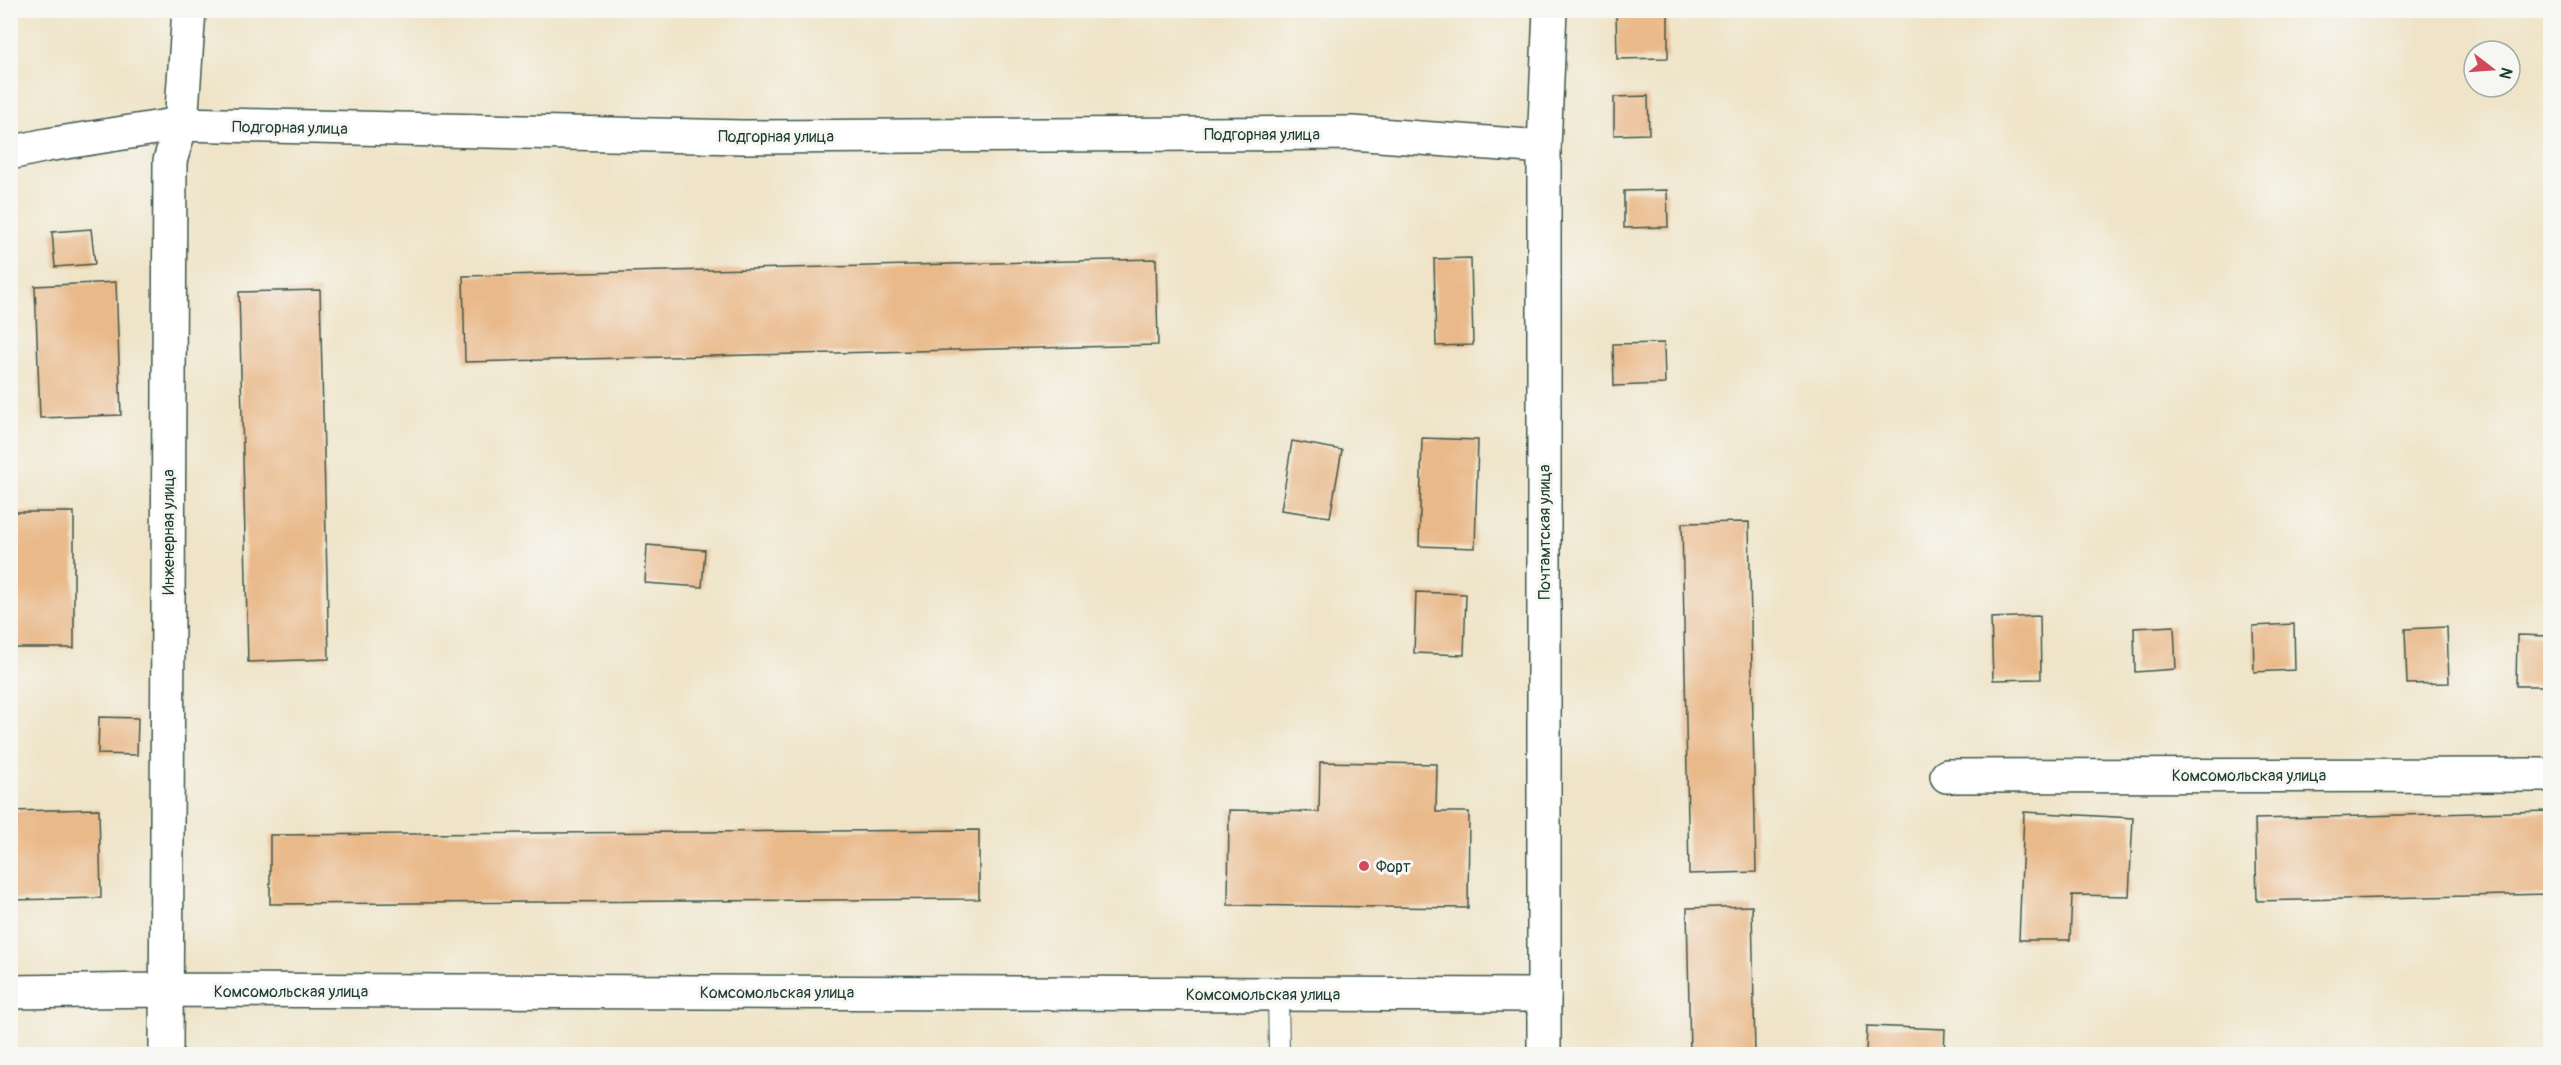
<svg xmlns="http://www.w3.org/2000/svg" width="2561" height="1065" font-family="Pangolin,sans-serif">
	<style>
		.building { fill: #e9b98a }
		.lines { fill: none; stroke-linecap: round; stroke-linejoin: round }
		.service-casing { stroke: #3e564a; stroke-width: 22 }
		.minor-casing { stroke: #3e564a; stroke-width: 36 }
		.tertiary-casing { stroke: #3e564a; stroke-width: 36 }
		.service { stroke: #fff; stroke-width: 20 }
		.minor { stroke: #fff; stroke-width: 33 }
		.tertiary { stroke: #fff; stroke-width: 33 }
		.poi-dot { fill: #d1495b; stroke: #f6f6f2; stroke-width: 2 }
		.labels { text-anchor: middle; stroke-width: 6; stroke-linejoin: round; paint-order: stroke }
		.street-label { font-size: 16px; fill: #1f3d34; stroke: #f6f6f2 }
		.poi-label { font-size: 16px; fill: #1f3d34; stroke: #f6f6f2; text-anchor: start }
	</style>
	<rect width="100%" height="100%" fill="#f6f6f2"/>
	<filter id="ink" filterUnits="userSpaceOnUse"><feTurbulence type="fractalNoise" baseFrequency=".0167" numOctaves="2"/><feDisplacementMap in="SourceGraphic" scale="12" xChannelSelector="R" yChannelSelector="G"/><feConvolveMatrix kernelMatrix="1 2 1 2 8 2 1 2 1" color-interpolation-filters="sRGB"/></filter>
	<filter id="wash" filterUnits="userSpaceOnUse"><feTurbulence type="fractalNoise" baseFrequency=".008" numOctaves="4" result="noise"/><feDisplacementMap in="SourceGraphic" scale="24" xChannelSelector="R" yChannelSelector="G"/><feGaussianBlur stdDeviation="1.35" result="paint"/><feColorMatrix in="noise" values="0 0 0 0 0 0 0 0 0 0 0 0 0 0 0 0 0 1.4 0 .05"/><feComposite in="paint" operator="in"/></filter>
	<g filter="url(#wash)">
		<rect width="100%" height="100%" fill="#efe4c8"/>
		<g id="blocks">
			<path class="building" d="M1616 10H1668V58L1617 59Z
				M1648 96 1649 134 1614 135V97Z
				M1667 190 1668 227 1624 228V191Z
				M91 229 95 264 55 267 52 232Z
				M1471 258 1473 345 1436 346 1434 259Z
				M1156 259 1158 345 465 362 463 276Z
				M116 282 121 415 40 418 35 286Z
				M320 290 329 659 248 662 239 292Z
				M1664 343 1665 384 1614 386 1613 344Z
				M1422 438 1478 440 1475 548 1419 546Z
				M1292 441 1342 450 1330 517 1281 510Z
				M10 512H74V648H10Z
				M1749 522 1756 872 1689 874 1682 523Z
				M647 545 705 550 702 587 645 583Z
				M1416 592 1466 594 1464 655 1414 653Z
				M2040 616 2041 679 1993 680 1991 618Z
				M2294 624 2295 670 2254 672 2253 626Z
				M2174 626 2176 669 2135 672 2134 628Z
				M2447 627 2449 683 2407 684 2405 629Z
				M2517 635 2550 636V686H2516Z
				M99 717 138 718 137 755 98 754Z
				M1320 762 1437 764 1436 812H1469L1468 908 1228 905 1229 810 1319 812Z
				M99 809 101 898 10 900V811Z
				M2550 811V894L2257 901 2255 819Z
				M2024 812 2133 818 2129 896 2072 895 2070 940H2019Z
				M979 830V899L270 904V835Z
				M1752 906 1755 1054H1690L1687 908Z
				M1867 1026 1945 1029 1944 1054H1866Z
				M2258 1048 2259 1054H2205V1053Z"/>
		</g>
	</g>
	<g filter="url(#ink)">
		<use href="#blocks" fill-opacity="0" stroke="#3e564a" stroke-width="1.5"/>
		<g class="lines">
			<defs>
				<path id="service" d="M1278 994 1279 1054"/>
				<path id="minor" d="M10 153 47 145 181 124 742 137 1352 133 1544 147
					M1947 776 2550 775
					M10 992 164 990 1544 995
					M166 1054 170 161 181 124 189 10"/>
				<path id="tertiary" d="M1544 1054V147L1550 10"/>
			</defs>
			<use href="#service" class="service-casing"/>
			<use href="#minor" class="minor-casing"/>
			<use href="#tertiary" class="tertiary-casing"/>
			<use href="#service" class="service"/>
			<use href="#minor" class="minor"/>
			<use href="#tertiary" class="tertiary"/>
		</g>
	</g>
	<circle class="poi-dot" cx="1364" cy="866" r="6"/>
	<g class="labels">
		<g class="street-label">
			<text transform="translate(290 127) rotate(1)" y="6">Подгорная улица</text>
			<text x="1262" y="140">Подгорная улица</text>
			<text x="776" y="142">Подгорная улица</text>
			<text transform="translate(168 532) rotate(-90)" y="6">Инженерная улица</text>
			<text transform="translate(1544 532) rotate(-90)" y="6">Почтамтская улица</text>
			<text x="2249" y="781">Комсомольская улица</text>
			<text x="291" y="997">Комсомольская улица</text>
			<text x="777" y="998">Комсомольская улица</text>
			<text x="1263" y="1000">Комсомольская улица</text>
		</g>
		<g class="poi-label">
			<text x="1376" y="872">Форт</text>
		</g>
	</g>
	<rect width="2561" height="1065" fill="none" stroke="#f6f6f2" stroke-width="36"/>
	<g transform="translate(2492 69) rotate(107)"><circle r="28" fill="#f6f6f2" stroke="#a0aca6" stroke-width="1.5"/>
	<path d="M0-4.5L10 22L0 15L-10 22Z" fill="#d1495b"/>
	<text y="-9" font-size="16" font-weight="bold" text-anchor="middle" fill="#1f3d34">N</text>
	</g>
</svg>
